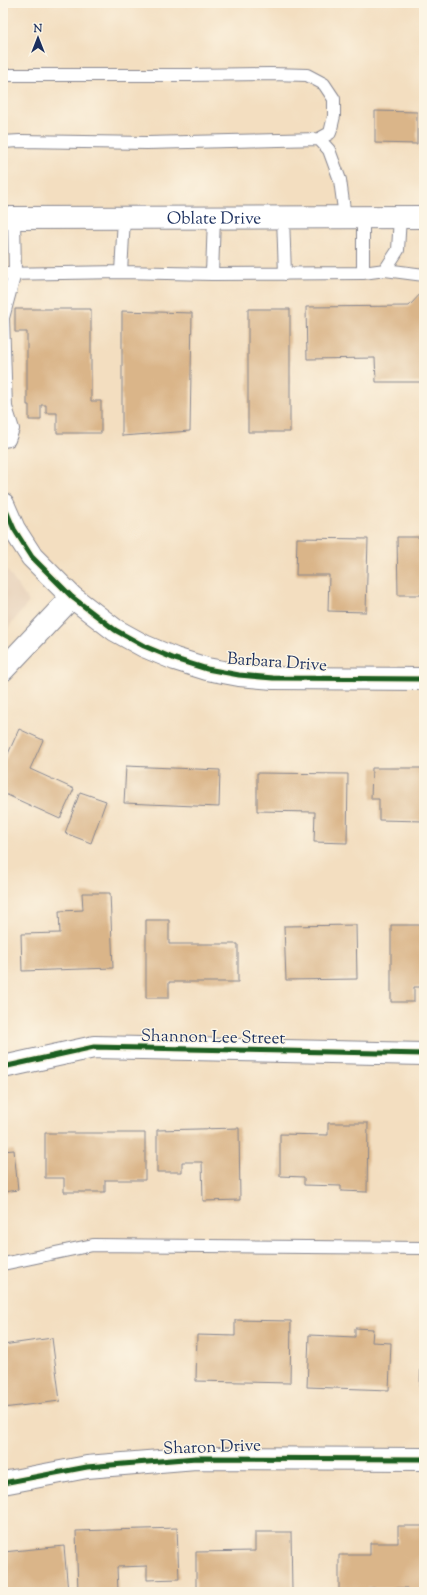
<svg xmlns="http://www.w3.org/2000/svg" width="427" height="1595" font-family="'Sorts Mill Goudy',serif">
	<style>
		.built { fill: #e6cfb7 }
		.building { fill: #dab589 }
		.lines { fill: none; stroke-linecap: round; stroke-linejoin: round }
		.lane-casing { stroke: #87868f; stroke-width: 14 }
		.street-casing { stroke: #87868f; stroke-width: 24 }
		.secondary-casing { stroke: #87868f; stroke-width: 24 }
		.lane { stroke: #fff; stroke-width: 12 }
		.street { stroke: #fff; stroke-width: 22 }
		.secondary { stroke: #fff; stroke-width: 22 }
		.cycleway-casing { stroke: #fcf5e5; stroke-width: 8 }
		.cycleway { stroke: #1b5e20; stroke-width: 5 }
		.labels { text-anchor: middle; stroke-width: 3; stroke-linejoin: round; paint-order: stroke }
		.street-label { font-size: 17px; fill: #1b2f5e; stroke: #fcf5e5 }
	</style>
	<rect width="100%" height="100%" fill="#fcf5e5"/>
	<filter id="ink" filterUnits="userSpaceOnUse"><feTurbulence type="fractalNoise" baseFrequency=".025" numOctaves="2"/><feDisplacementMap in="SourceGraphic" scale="8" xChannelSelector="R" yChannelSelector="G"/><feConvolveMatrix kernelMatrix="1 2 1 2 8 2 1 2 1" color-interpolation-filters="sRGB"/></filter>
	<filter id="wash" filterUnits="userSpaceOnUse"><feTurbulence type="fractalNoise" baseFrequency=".012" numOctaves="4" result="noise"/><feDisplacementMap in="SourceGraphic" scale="16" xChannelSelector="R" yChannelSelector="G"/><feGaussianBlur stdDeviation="0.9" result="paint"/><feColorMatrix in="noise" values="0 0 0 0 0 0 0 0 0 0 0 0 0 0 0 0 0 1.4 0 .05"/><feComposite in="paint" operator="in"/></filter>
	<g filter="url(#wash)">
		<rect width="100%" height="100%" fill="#f3dec0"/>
		<path class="built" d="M3 564 29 602 3 634Z"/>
		<g id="blocks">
			<path class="building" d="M375 111 417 112V144L375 143Z
				M424 290V382H376L375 358 307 359 306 307 409 306Z
				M15 309H91V401H101V433H57V413H46V405H41V420H29V405H27V332H15Z
				M248 309H290V432H248Z
				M122 311 192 313 190 431 122 436Z
				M397 537H424V595H398Z
				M297 538 368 539 366 612 328 611 329 575H296Z
				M19 729 43 740 30 769 74 789 60 819 3 793V765Z
				M126 766 220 770 219 807 124 803Z
				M372 768H424V821L379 820V799H371Z
				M257 773 348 774 347 843 314 842 315 812 257 811Z
				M80 792 106 801 91 843 65 833Z
				M82 893H110L113 968 22 971 21 934 60 933 59 911 83 910Z
				M146 920H169V944H238V982H169V998H146Z
				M356 925 357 979 286 980 284 926Z
				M391 925H424V987H414V1002H391Z
				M328 1123H368L367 1192 341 1191V1186L304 1185V1177L280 1176V1134L328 1135Z
				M239 1128 240 1200 203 1201 202 1162H182V1172H157V1130Z
				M45 1133H145V1180H105V1192H64V1178H45Z
				M14 1150 18 1190 3 1192V1151Z
				M235 1320 291 1321 290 1383 196 1381 197 1335 235 1336Z
				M355 1328 373 1329 372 1342 391 1343 389 1390 307 1387 309 1335 355 1337Z
				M52 1338 60 1401 3 1408V1345Z
				M421 1349H424V1394H420Z
				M398 1526H424V1592H408V1588H368V1592H339V1555H370V1543H398Z
				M177 1528 179 1579 147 1580V1566L117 1567 118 1592H78L76 1531Z
				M255 1532H291L292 1590H269V1592H196V1552L255 1551Z
				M64 1546 68 1592H3V1552Z"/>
		</g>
	</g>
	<g filter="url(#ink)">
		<use href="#blocks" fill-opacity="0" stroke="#87868f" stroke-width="1"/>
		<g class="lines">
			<defs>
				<path id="lane" d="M3 75H189L271 74 307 75 324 84 334 99V116L330 133 319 139 147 143 20 141 3 142
					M319 139 329 150 340 180 345 217
					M283 217 285 274
					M363 217V273
					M124 218 121 272 212 274 363 273 385 270 398 250 400 217
					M385 270 424 275
					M3 274 121 272
					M212 274 214 218
					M3 441 9 440 13 429 6 407 3 318 15 273 14 218
					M3 1264 93 1245 424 1248"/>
				<path id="street" d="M3 504 14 529 32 557 72 597 115 630 144 646 175 659 207 669 239 675 273 678 424 679
					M3 670 72 597
					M3 1067 94 1047 424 1054
					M3 1483 87 1467 196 1458 424 1459"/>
				<g id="secondary">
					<path id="s1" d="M3 218 424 217"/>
				</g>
			</defs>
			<use href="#lane" class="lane-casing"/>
			<use href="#street" class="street-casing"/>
			<use href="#secondary" class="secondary-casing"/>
			<use href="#lane" class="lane"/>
			<use href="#street" class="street"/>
			<use href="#secondary" class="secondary"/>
			<defs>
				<path id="cycleway" d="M3 504 14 529 32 557 72 597 115 630 144 646 175 659 207 669 239 675 273 678 424 679
					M3 1067 94 1047 424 1054
					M3 1483 87 1467 196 1458 424 1459"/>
			</defs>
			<use href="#cycleway" class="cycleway-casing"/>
			<use href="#cycleway" class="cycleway"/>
		</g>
	</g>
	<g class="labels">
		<g class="street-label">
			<text dy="6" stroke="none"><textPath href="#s1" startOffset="211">Oblate Drive</textPath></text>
			<text transform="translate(277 661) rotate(4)" y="6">Barbara Drive</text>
			<text transform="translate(213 1036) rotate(1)" y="6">Shannon Lee Street</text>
			<text transform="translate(212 1446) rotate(-2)" y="6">Sharon Drive</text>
		</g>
	</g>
	<rect width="427" height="1595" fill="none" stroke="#fcf5e5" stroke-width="16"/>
	<g transform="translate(38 38)" stroke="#fcf5e5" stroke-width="3" paint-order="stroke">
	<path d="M0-3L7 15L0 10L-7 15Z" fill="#1b2f5e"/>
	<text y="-6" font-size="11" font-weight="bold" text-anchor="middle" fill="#1b2f5e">N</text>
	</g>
</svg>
